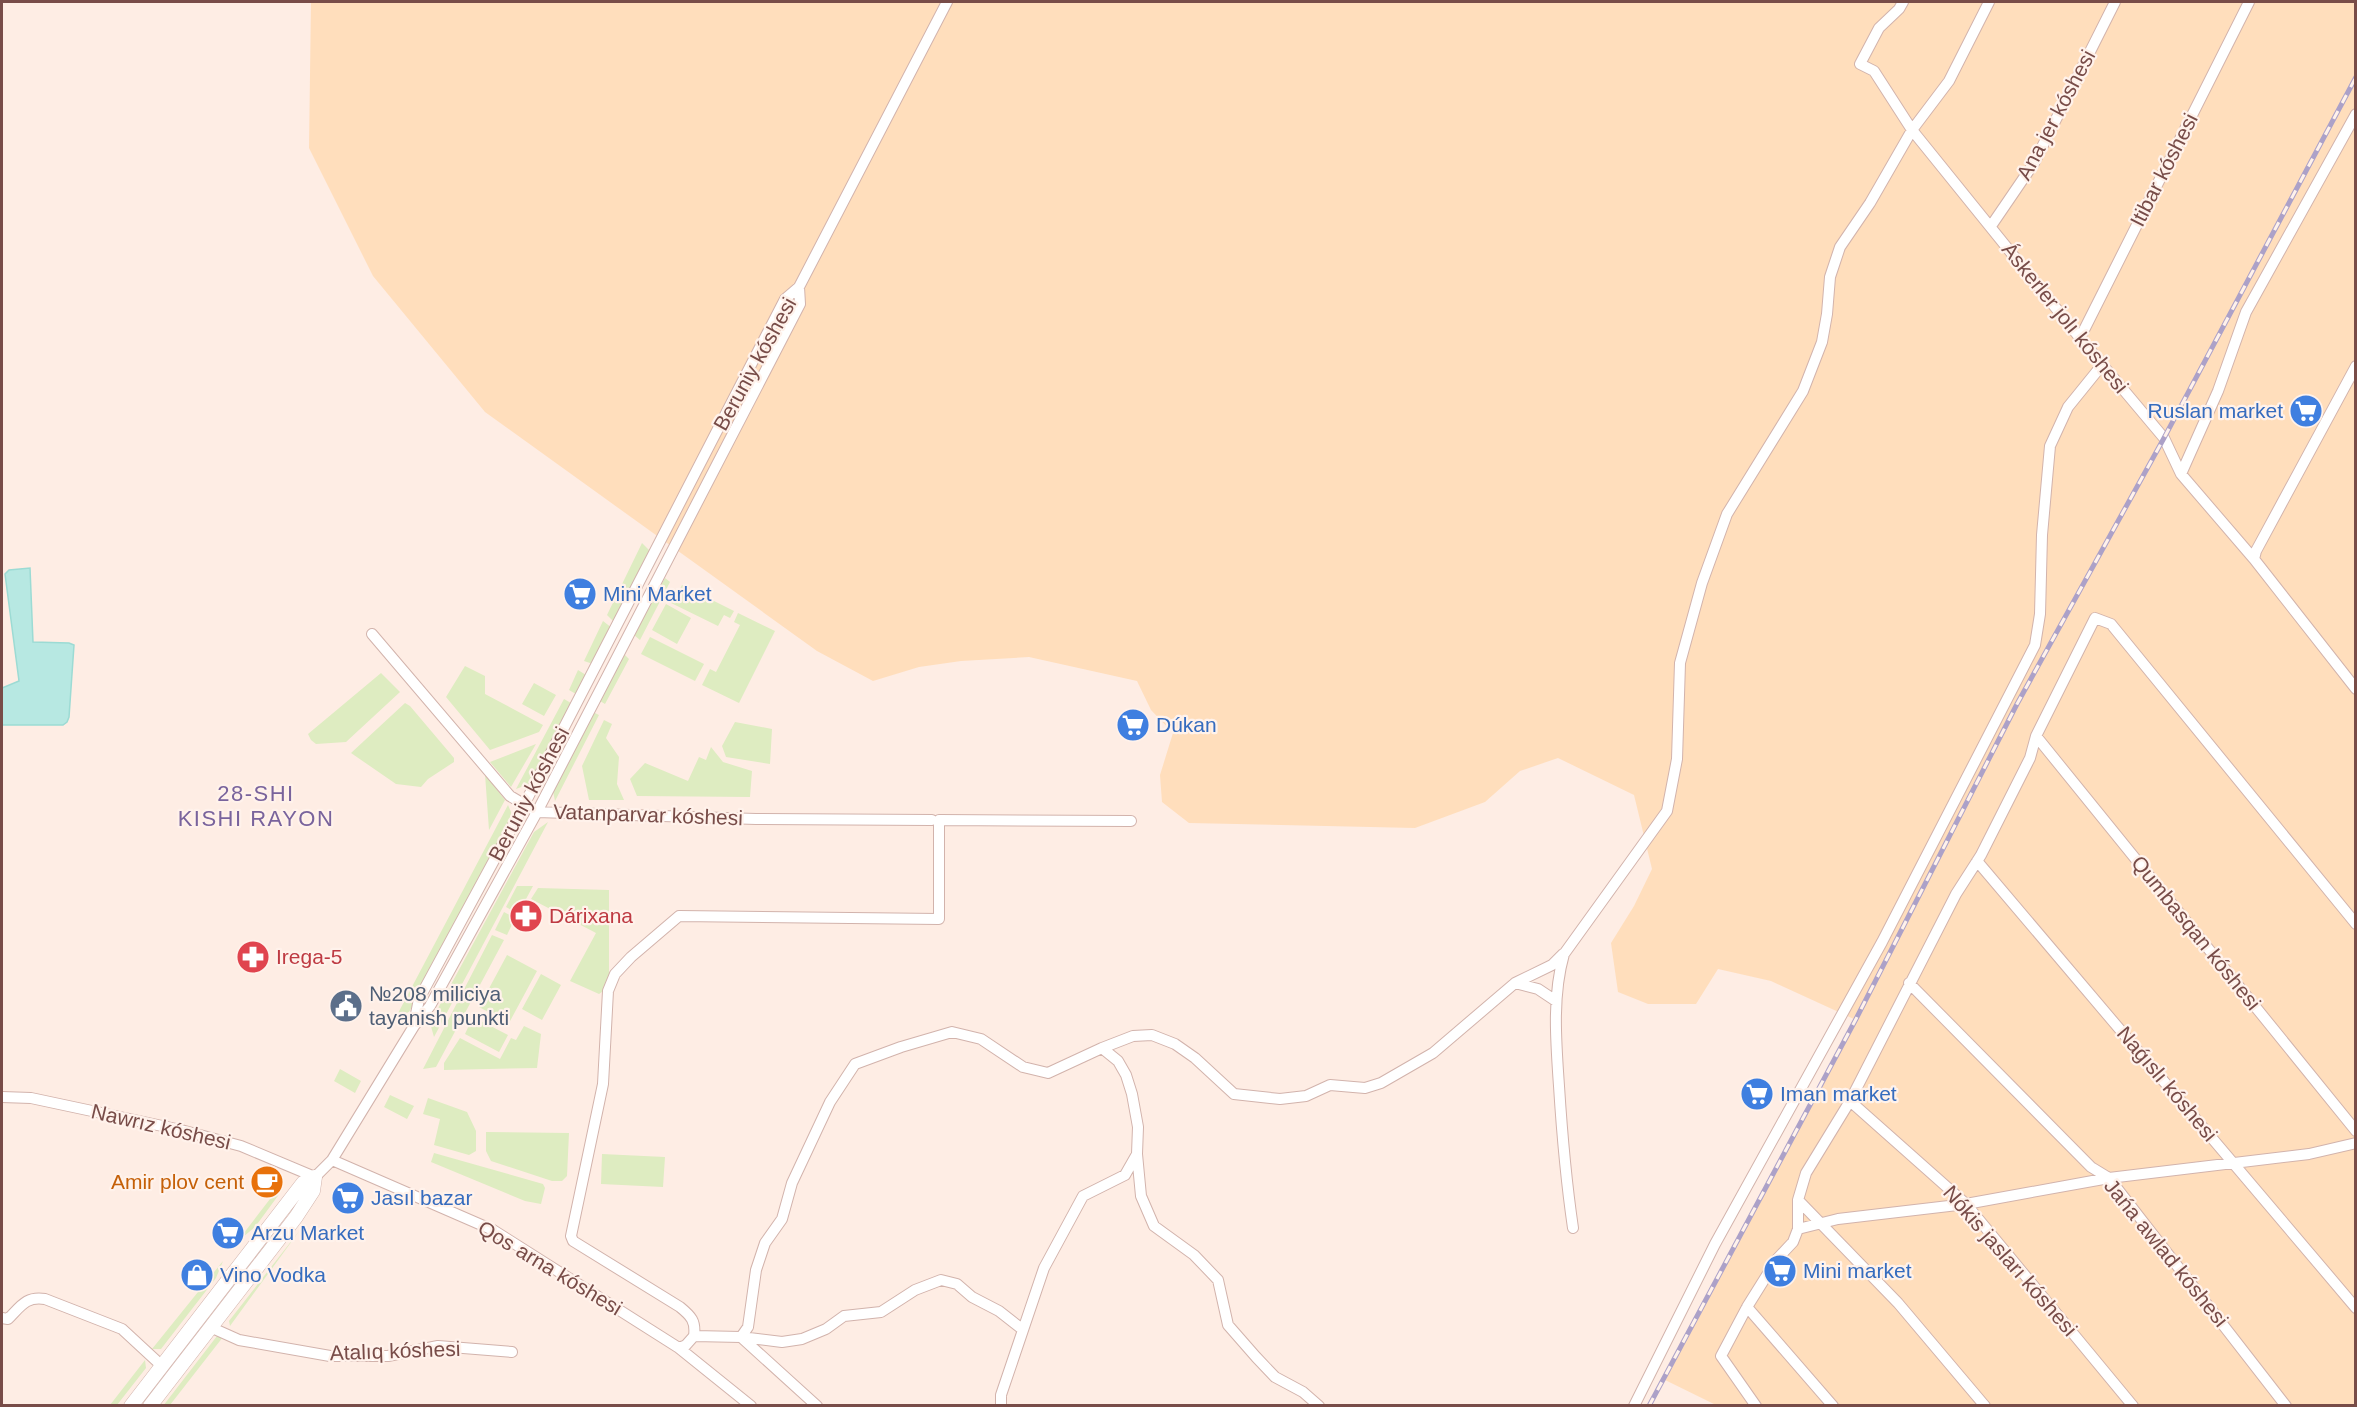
<svg xmlns="http://www.w3.org/2000/svg" width="2357" height="1407" font-family="Helvetica,sans-serif">
	<style>
		.green { fill: #deecc1 }
		.sand { fill: #ffdebc }
		.water { fill: #b7e8e2; stroke: #9cdbd4; stroke-width: 1.5 }
		.lines { fill: none; stroke-linecap: round; stroke-linejoin: round }
		.minor-casing { stroke: #d2b3ac; stroke-width: 12 }
		.tertiary-casing { stroke: #d2b3ac; stroke-width: 15 }
		.minor { stroke: #fff; stroke-width: 10 }
		.tertiary { stroke: #fff; stroke-width: 14 }
		.rail-casing { stroke: #aca1c8; stroke-width: 5 }
		.rail { stroke: #fff2eb; stroke-width: 3; stroke-dasharray: 9; stroke-linecap: butt }
		.labels { text-anchor: middle; stroke-width: 4.5; stroke-linejoin: round; paint-order: stroke }
		.street-label { font-size: 21px; fill: #784c48; stroke: #fff2eb }
		.shop-label { font-size: 21px; fill: #366cbe; stroke: #fff2eb; text-anchor: start }
		.health-label { font-size: 21px; fill: #be3a42; stroke: #fff2eb; text-anchor: start }
		.service-label { font-size: 21px; fill: #4e5e75; stroke: #fff2eb; text-anchor: start }
		.food-label { font-size: 21px; fill: #c56008; stroke: #fff2eb; text-anchor: end }
		.neighbourhood-label { font-size: 22px; letter-spacing: 1.5px; fill: #79639c; stroke: #fff2eb }
	</style>
	<rect width="100%" height="100%" fill="#feede4"/>
	<path class="green" d="M642 543 650 551 615 623 607 615Z
		M665 578 670 582 640 640 634 635Z
		M682 585 734 611 730 618 724 615 718 626 667 601 673 589 679 591Z
		M666 604 691 618 677 644 652 630Z
		M738 613 775 631 739 703 702 685 710 669 716 672 740 625 734 622Z
		M603 621 612 628 593 664 584 661Z
		M650 637 704 664 695 681 641 654Z
		M624 654 629 659 605 704 600 701Z
		M465 666 485 676V694L543 725 539 732 490 750 446 697Z
		M578 670 586 675 576 694 569 690Z
		M381 673 400 692 346 742 316 744 311 740 308 734Z
		M534 683 556 695 544 716 522 704Z
		M564 699 571 703 529 784 516 789Z
		M405 703 410 706 454 758V762L428 779 421 787 396 784 351 753Z
		M593 712 599 715 555 801 553 791Z
		M604 720 612 724 606 738 619 757 617 784 624 800H589L582 766Z
		M735 722 772 729 770 764 726 757 722 746Z
		M536 744 511 787 490 762Z
		M711 747 723 762 752 771 750 797 637 796 630 779 645 763 688 781 699 757 706 760Z
		M485 774 505 800 489 830Z
		M508 805 511 812 510 824 409 1012 396 1017Z
		M548 822 434 1037 430 1023 534 832Z
		M517 886H533L518 914 506 907Z
		M538 888 609 890V987L599 994 570 981 596 933 531 899Z
		M504 912 515 918 507 935 495 930Z
		M492 935 504 940 436 1067 423 1069Z
		M507 955 537 971 509 1023 479 1007Z
		M541 974 561 985 542 1020 522 1009Z
		M473 1017 508 1035 499 1052 465 1034Z
		M524 1026 541 1034 537 1068 444 1070V1063L460 1038 500 1059 511 1038 516 1040Z
		M340 1069 361 1081 355 1093 334 1081Z
		M390 1095 414 1106 407 1119 384 1107Z
		M428 1098 467 1112 476 1131V1151L469 1155 434 1145 440 1119 423 1114Z
		M486 1132 569 1133 567 1176 562 1181H552L491 1161 486 1151Z
		M434 1153 543 1184 545 1188 541 1204 525 1201 431 1162Z
		M602 1154 665 1157 663 1187 601 1184Z
		M280 1186 283 1189 255 1227 237 1242Z
		M300 1230 230 1326 229 1321Z
		M223 1261 216 1278 161 1349H152Z
		M217 1336 223 1337 170 1405 163 1406Z
		M145 1360 146 1368 117 1405H110Z"/>
	<path class="sand" d="M311 2H2355V1405L1718 1406 1663 1379 1856 1020 1771 981 1718 969 1696 1004H1648L1618 992 1611 943 1634 906 1652 869 1634 795 1558 758 1520 771 1485 802 1415 828 1189 823 1162 802 1160 775 1173 733 1151 710 1137 681 1029 657 961 661 919 667 873 681 817 651 485 412 373 276 309 148Z"/>
	<path class="water" d="M30 568 33 642 69 643 74 645 69 717 67 722 63 725H2V688L19 681 5 574 9 570Z"/>
	<g class="lines">
		<defs>
			<path id="minor" d="M1903 2 1899 9 1879 28 1860 64 1874 71 1912 130 2080 338 2164 438 2181 474 2254 559 2356 689
				M1991 226 2034 163 2115 2
				M2080 338 2249 2
				M2181 474 2218 391 2246 312 2356 114
				M2254 559 2256 551 2356 366
				M372 634 510 796 537 812 756 819 932 820
				M2036 736 2356 1131
				M1977 861 2356 1308
				M1515 983 1538 989 1556 1001
				M1909 983 2091 1167 2109 1178 2286 1406
				M414 1024 419 999 524 805 785 299 799 287 947 2
				M1102 1048 1133 1036 1152 1035 1175 1044 1195 1058 1234 1094 1280 1099 1306 1096 1330 1085 1365 1088 1381 1083 1433 1053 1515 983 1552 965 1563 954
				M2 1097 31 1098 181 1130 241 1146 315 1177 332 1160 414 1026 430 1006 537 812 800 304 799 287
				M1850 1101 1966 1204 2133 1406
				M1137 1154 1141 1196 1154 1226 1194 1255 1218 1280 1228 1325 1256 1357 1275 1377 1303 1392 1319 1406
				M332 1160 493 1230 679 1348 751 1406
				M1798 1200 1898 1303 1985 1406
				M1573 1228C1566 1180 1562 1134 1559 1086 1556 1042 1552 996 1564 954L1667 811 1677 759 1680 663 1702 583 1727 514 1803 391 1822 342 1827 314 1830 277 1840 247 1870 203 1912 130 1949 81 1989 2
				M1798 1229 1838 1219 1966 1204 2109 1178 2309 1154 2356 1143
				M1747 1307 1833 1406
				M2 1318 8 1319C21 1306 26 1296 45 1299L122 1329 162 1366
				M210 1327 239 1340 330 1356H388L438 1346 512 1352
				M694 1336C696 1321 691 1316 680 1307L573 1241 571 1236 603 1084 608 991 615 974 631 957 679 916 939 919V820L1131 821
				M741 1337 748 1327 756 1270 765 1243 782 1219 792 1183 830 1102 855 1064 901 1047 952 1032 981 1039 1023 1067 1048 1073 1102 1048 1118 1061 1126 1075 1132 1094 1138 1127 1137 1154 1125 1175 1083 1196 1044 1268 1001 1395V1406
				M741 1337 817 1406
				M679 1348 686 1345 694 1336 741 1337 782 1342 802 1339 826 1329 844 1316 881 1312 915 1290 941 1280 957 1284 972 1297 999 1311 1022 1329
				M1634 1406 1715 1244 1882 942 2035 645 2040 614 2042 535 2050 446 2068 407 2102 365
				M1756 1406 1721 1356 1747 1307 1777 1259 1793 1242 1798 1229V1200L1806 1173 1850 1101 1956 894 1981 855 2030 758 2036 736 2095 618 2111 624 2356 924"/>
			<path id="tertiary" d="M131 1406 303 1183 315 1177
				M150 1406 296 1217 313 1191 315 1177"/>
		</defs>
		<use href="#minor" class="minor-casing"/>
		<use href="#tertiary" class="tertiary-casing"/>
		<use href="#minor" class="minor"/>
		<use href="#tertiary" class="tertiary"/>
		<defs>
			<path id="rail" d="M1649 1406 1856 1019 2017 704 2164 438 2356 77"/>
		</defs>
		<use href="#rail" class="rail-casing"/>
		<use href="#rail" class="rail"/>
	</g>
	<defs>
		<symbol id="supermarket-disc" viewBox="-11 -11 22 22"><circle r="9.5" fill="#3f7fe0" stroke="#fff2eb"/><path d="M-6-5.5h2.5l.6 2H6L4.5 2H-2.5L-4.4-4H-6ZM-1.5 3.2a1.3 1.3 0 1 0 .1 0ZM3 3.2a1.3 1.3 0 1 0 .1 0Z" fill="#fff"/></symbol>
		<symbol id="pharmacy-disc" viewBox="-11 -11 22 22"><circle r="9.5" fill="#e0444e" stroke="#fff2eb"/><path d="M-2-6h4v4h4v4h-4v4h-4v-4h-4v-4h4Z" fill="#fff"/></symbol>
		<symbol id="civic-disc" viewBox="-11 -11 22 22"><circle r="9.5" fill="#5c6f8a" stroke="#fff2eb"/><path d="M-.6-6.5H3V-4.5H.6V-3L4-1V1h2V6H-6V1h2V-1L-.6-3ZM-1.2 2.5V6h2.4V2.5Z" fill="#fff"/></symbol>
		<symbol id="cafe-disc" viewBox="-11 -11 22 22"><circle r="9.5" fill="#e8710a" stroke="#fff2eb"/><path d="M-5.5-4.5H6V0H3Q3 3.5 0 3.5H-2.5Q-5.5 3.5-5.5 0ZM3-3.2v2h1.7v-2ZM-6 4.5H4V6H-6Z" fill="#fff"/></symbol>
		<symbol id="shop-disc" viewBox="-11 -11 22 22"><circle r="9.5" fill="#3f7fe0" stroke="#fff2eb"/><path d="M-5-2.5h2.3a2.7 3.5 0 0 1 5.4 0H5L5.5 6h-11ZM-1.5-2.5h3a1.5 2.3 0 0 0-3 0Z" fill="#fff"/></symbol>
	</defs>
	<g fill-rule="evenodd">
		<use href="#supermarket-disc" x="2287" y="392" width="38" height="38"/>
		<use href="#supermarket-disc" x="561" y="575" width="38" height="38"/>
		<use href="#supermarket-disc" x="1114" y="706" width="38" height="38"/>
		<use href="#pharmacy-disc" x="507" y="897" width="38" height="38"/>
		<use href="#pharmacy-disc" x="234" y="938" width="38" height="38"/>
		<use href="#civic-disc" x="327" y="987" width="38" height="38"/>
		<use href="#supermarket-disc" x="1738" y="1075" width="38" height="38"/>
		<use href="#cafe-disc" x="248" y="1163" width="38" height="38"/>
		<use href="#supermarket-disc" x="329" y="1179" width="38" height="38"/>
		<use href="#supermarket-disc" x="209" y="1214" width="38" height="38"/>
		<use href="#supermarket-disc" x="1761" y="1252" width="38" height="38"/>
		<use href="#shop-disc" x="178" y="1256" width="38" height="38"/>
	</g>
	<g class="labels">
		<g class="street-label">
			<text transform="translate(2056 115) rotate(-62)" y="7">Ana jer kóshesi</text>
			<text transform="translate(2164 170) rotate(-63)" y="7">Itibar kóshesi</text>
			<text transform="translate(2065 318) rotate(51)" y="7">Áskerler jolı kóshesi</text>
			<text transform="translate(755 364) rotate(-61)" y="7">Beruniy kóshesi</text>
			<text transform="translate(529 794) rotate(-62)" y="7">Beruniy kóshesi</text>
			<text transform="translate(648 815) rotate(2)" y="7">Vatanparvar kóshesi</text>
			<text transform="translate(2196 933) rotate(51)" y="7">Qumbasqan kóshesi</text>
			<text transform="translate(2167 1084) rotate(50)" y="7">Naǵıslı kóshesi</text>
			<text transform="translate(161 1127) rotate(13)" y="7">Nawrız kóshesi</text>
			<text transform="translate(2166 1253) rotate(51)" y="7">Jańa awlad kóshesi</text>
			<text transform="translate(2010 1261) rotate(49)" y="7">Nókis jasları kóshesi</text>
			<text transform="translate(550 1268) rotate(31)" y="7">Qos arna kóshesi</text>
			<text transform="translate(395 1351) rotate(-2)" y="7">Atalıq kóshesi</text>
		</g>
		<g class="shop-label">
			<text x="2283" y="418" text-anchor="end">Ruslan market</text>
			<text x="603" y="601">Mini Market</text>
			<text x="1156" y="732">Dúkan</text>
			<text x="1780" y="1101">Iman market</text>
			<text x="371" y="1205">Jasıl bazar</text>
			<text x="251" y="1240">Arzu Market</text>
			<text x="1803" y="1278">Mini market</text>
			<text x="220" y="1282">Vino Vodka</text>
		</g>
		<g class="health-label">
			<text x="549" y="923">Dárixana</text>
			<text x="276" y="964">Irega-5</text>
		</g>
		<g class="service-label">
			<text x="369" y="1001">№208 miliciya<tspan x="369" dy="24">tayanish punkti</tspan></text>
		</g>
		<g class="food-label">
			<text x="244" y="1189">Amir plov cent</text>
		</g>
		<g class="neighbourhood-label">
			<text x="256" y="801">28-SHI<tspan x="256" dy="25">KISHI RAYON</tspan></text>
		</g>
	</g>
	<rect width="2357" height="1407" fill="none" stroke="#784c48" stroke-width="6"/>
</svg>
